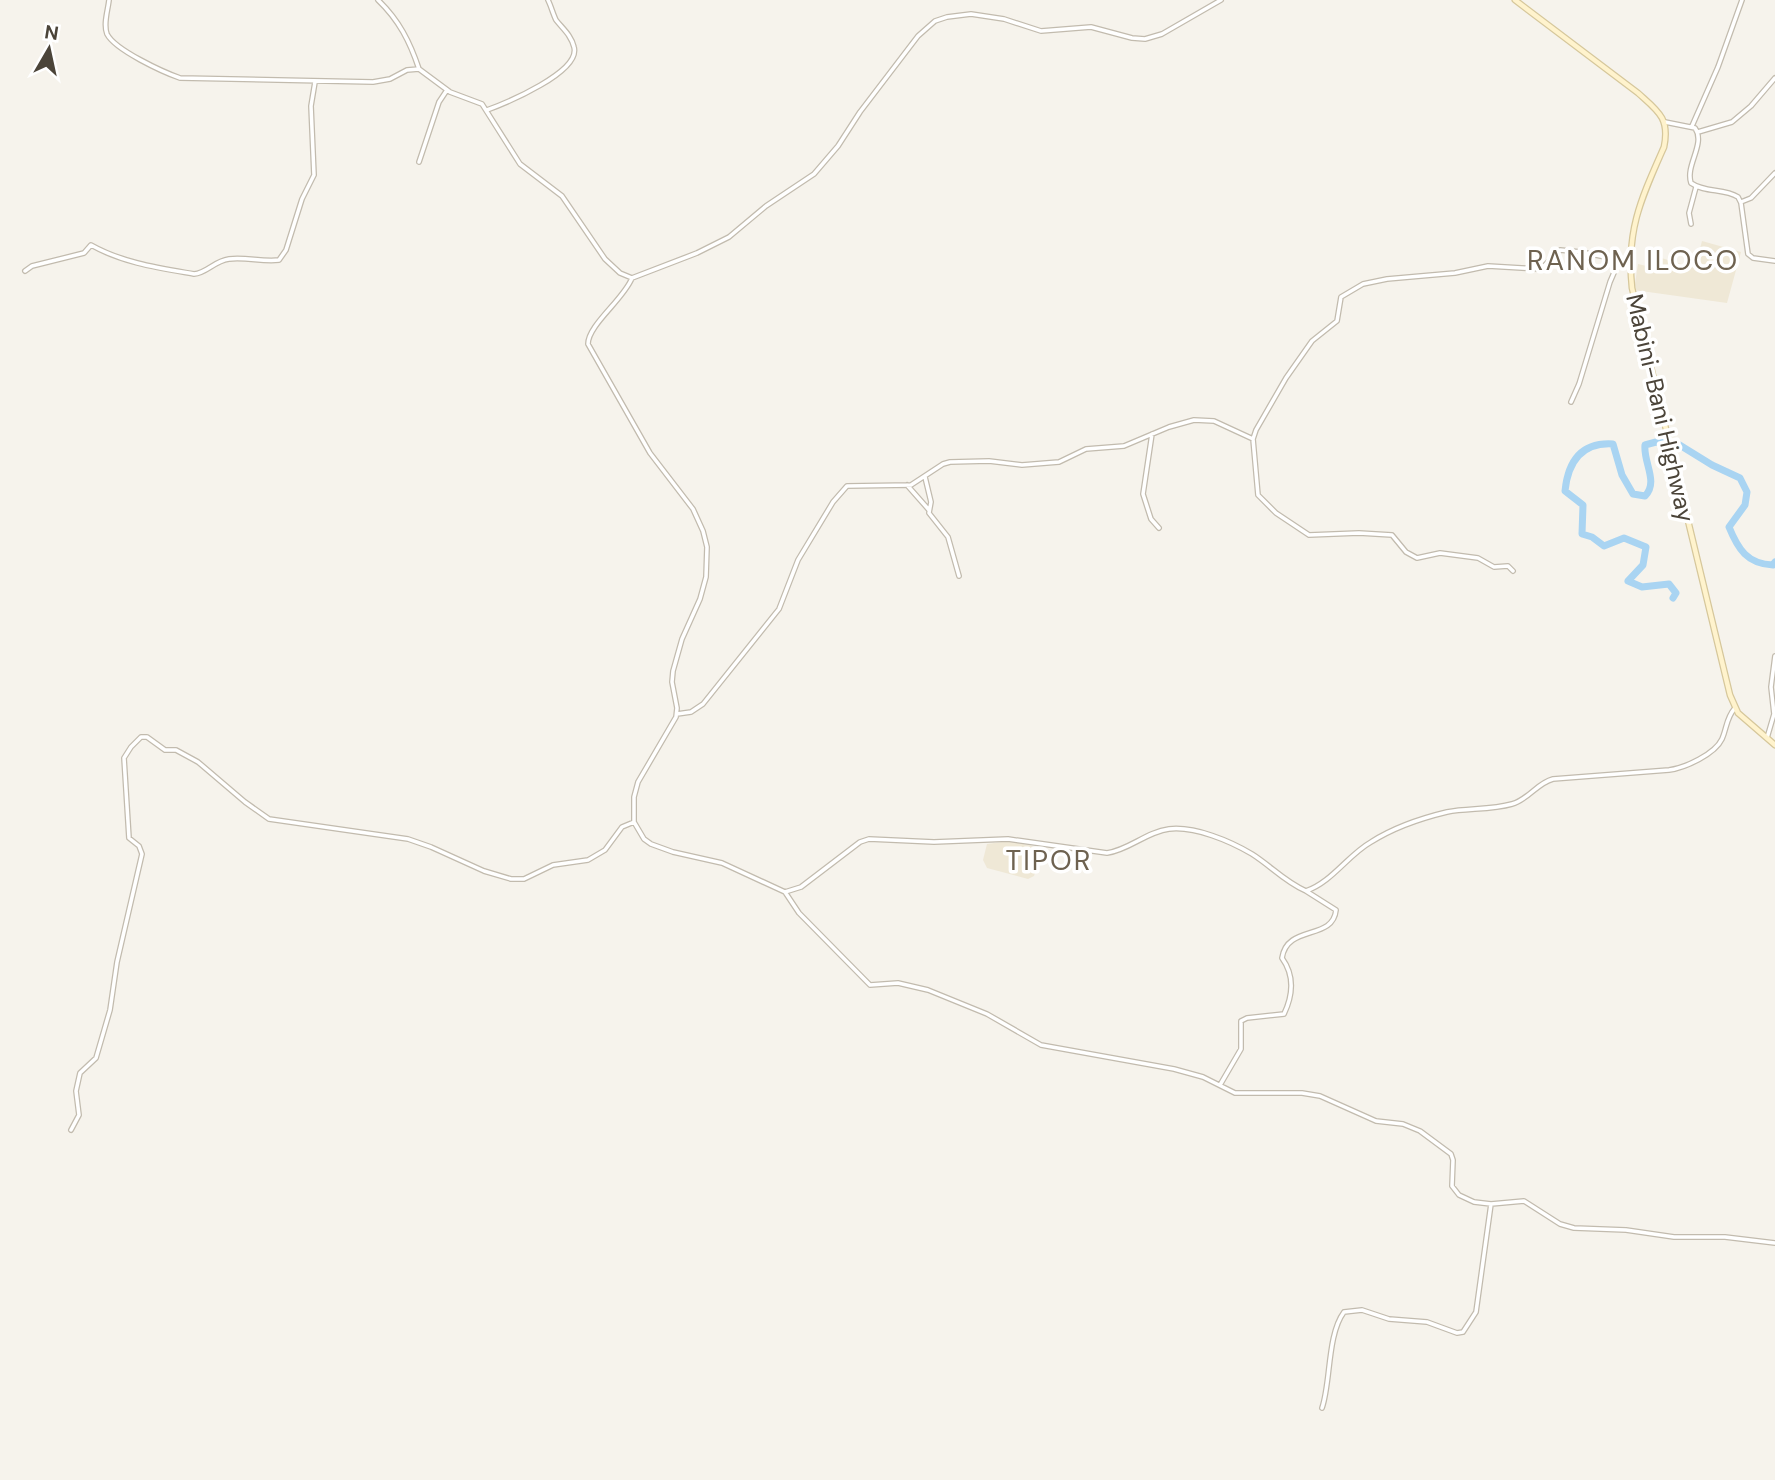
<svg xmlns="http://www.w3.org/2000/svg" width="1775" height="1480" font-family="'DM Sans',sans-serif">
	<style>
		.education { fill: #efe8d6 }
		.lines { fill: none; stroke-linecap: round; stroke-linejoin: round }
		.river { stroke: #a9d4f2; stroke-width: 7 }
		.street-casing { stroke: #c2bbae; stroke-width: 6 }
		.secondary-casing { stroke: #d6c79b; stroke-width: 7 }
		.street { stroke: #fff; stroke-width: 3.5 }
		.secondary { stroke: #fff3cd; stroke-width: 4.5 }
		.labels { text-anchor: middle; stroke-width: 7; stroke-linejoin: round; paint-order: stroke }
		.street-label { font-size: 24px; fill: #4b4439; stroke: #fff }
		.quarter-label { font-size: 28px; letter-spacing: 2px; fill: #6e6250; stroke: #fff }
	</style>
	<rect width="100%" height="100%" fill="#f6f3ec"/>
	<path class="education" d="M1702 241 1741 252 1727 303 1634 290 1638 264 1655 268 1658 257 1695 268Z
		M1009 841 1042 848 1034 876 1028 879 987 868 983 860 987 844Z"/>
	<g class="lines">
		<path class="river" d="M1673 598 1676 593 1669 584 1642 587 1628 581 1643 565 1646 547 1624 538 1604 546 1592 537 1582 534 1583 505 1565 491C1568 462 1581 442 1613 444L1622 475 1633 494 1645 496C1659 482 1643 462 1645 445L1656 442 1678 444 1712 465 1740 478 1747 492 1745 505 1729 527C1738 549 1747 564 1773 565L1775 562"/>
		<defs>
			<path id="street" d="M109 0C108 10 103 24 107 34 115 50 163 72 180 78L373 82 390 79 407 70 419 69 450 92 482 104 520 164 562 196 605 259 620 273 632 278 697 253 729 237 766 206 814 174 838 146 860 112 918 36 935 21 947 17 971 14 1004 19 1041 31 1091 27 1132 38 1145 39 1162 34 1221 0
				M378 0C399 20 410 42 419 69
				M487 110C506 103 581 72 574 47 571 35 563 29 556 20 553 14 551 6 548 0
				M1665 122 1695 128C1706 144 1685 165 1691 183 1705 193 1724 188 1738 197L1741 203 1748 254 1753 258 1775 261
				M1692 126 1718 67 1742 0
				M1698 132 1732 122 1751 106 1775 78
				M419 162 439 102 447 90
				M1741 202 1751 198 1775 173
				M1691 224 1689 213 1696 187
				M25 271 32 266 84 253 91 245C123 263 159 268 194 274 207 273 214 261 229 259 246 257 263 262 279 260L286 250 302 199 314 175 311 106 315 82
				M1571 402 1579 384 1610 282 1619 261
				M1152 434 1143 494 1151 519 1159 528
				M925 477 931 502 929 513 948 537 959 576
				M907 485 929 510
				M1513 571 1508 566 1494 567 1478 558 1440 553 1417 558 1406 552 1392 535 1359 533 1309 535 1276 513 1258 495 1253 439 1256 430 1286 378 1312 341 1337 321 1341 297 1363 284 1387 279 1455 273 1488 266 1541 269 1560 250 1581 252 1630 262
				M677 714 691 712 703 704 779 609 798 560 833 502 847 486 911 485 943 464 950 462 989 461 1022 465 1059 462 1086 449 1124 446 1169 427 1194 420 1214 421 1253 439
				M1767 738 1774 714 1771 687 1775 656
				M634 822 644 839 651 844 673 852 722 863 785 892 801 887 860 842 869 839 934 842 1008 839 1107 853C1129 850 1146 832 1169 829 1195 826 1230 841 1252 854 1271 866 1285 882 1306 891 1332 882 1348 855 1371 842 1393 828 1422 818 1447 812 1468 808 1491 810 1512 804 1528 800 1537 783 1553 779L1669 770C1685 768 1715 754 1722 739 1727 728 1726 718 1735 708
				M785 892 799 913 870 985 898 983 928 990 987 1014 1041 1045 1174 1069 1203 1077 1235 1093H1302L1320 1096 1376 1121 1403 1124 1420 1131 1451 1154 1453 1160 1452 1186 1459 1195 1474 1202 1491 1204 1524 1201 1560 1224 1574 1228 1626 1230 1674 1237H1725L1775 1243
				M1220 1085 1241 1049V1021L1247 1018 1284 1014C1293 995 1295 976 1282 958 1287 924 1333 941 1336 910L1306 891
				M71 1130 79 1115 76 1091 80 1073 96 1058 110 1010 117 962 142 854 139 846 129 838 124 758 131 747 141 737H147L165 750H176L198 762 245 802 269 819 408 839 431 847 484 871 511 879H524L553 865 588 860 605 850 622 827 634 822V797L638 782 676 717 677 708 672 682 673 671 682 639 700 599 706 577 707 547 703 531 693 509 650 453 588 344C588 325 624 299 632 278
				M1322 1408C1331 1382 1327 1335 1344 1312L1362 1310 1389 1319 1427 1322 1457 1333 1463 1332 1476 1312 1491 1204"/>
			<path id="secondary" d="M1515 0 1638 93C1658 111 1670 118 1664 147 1641 199 1626 230 1632 288L1730 695 1738 713 1775 745"/>
		</defs>
		<use href="#street" class="street-casing"/>
		<use href="#secondary" class="secondary-casing"/>
		<use href="#street" class="street"/>
		<use href="#secondary" class="secondary"/>
	</g>
	<g class="labels">
		<g class="street-label">
			<text transform="translate(1660 408) rotate(77)" y="8">Mabini-Bani Highway</text>
		</g>
		<g class="quarter-label">
			<text x="1633" y="270">RANOM ILOCO</text>
			<text x="1049" y="870">TIPOR</text>
		</g>
	</g>
	<g transform="translate(49 49) rotate(9)" stroke="#ffffff" stroke-width="5" paint-order="stroke">
	<path d="M0-5L12 26L0 18L-12 26Z" fill="#4b4439"/>
	<text y="-10" font-size="19" font-weight="bold" text-anchor="middle" fill="#4b4439">N</text>
	</g>
</svg>
